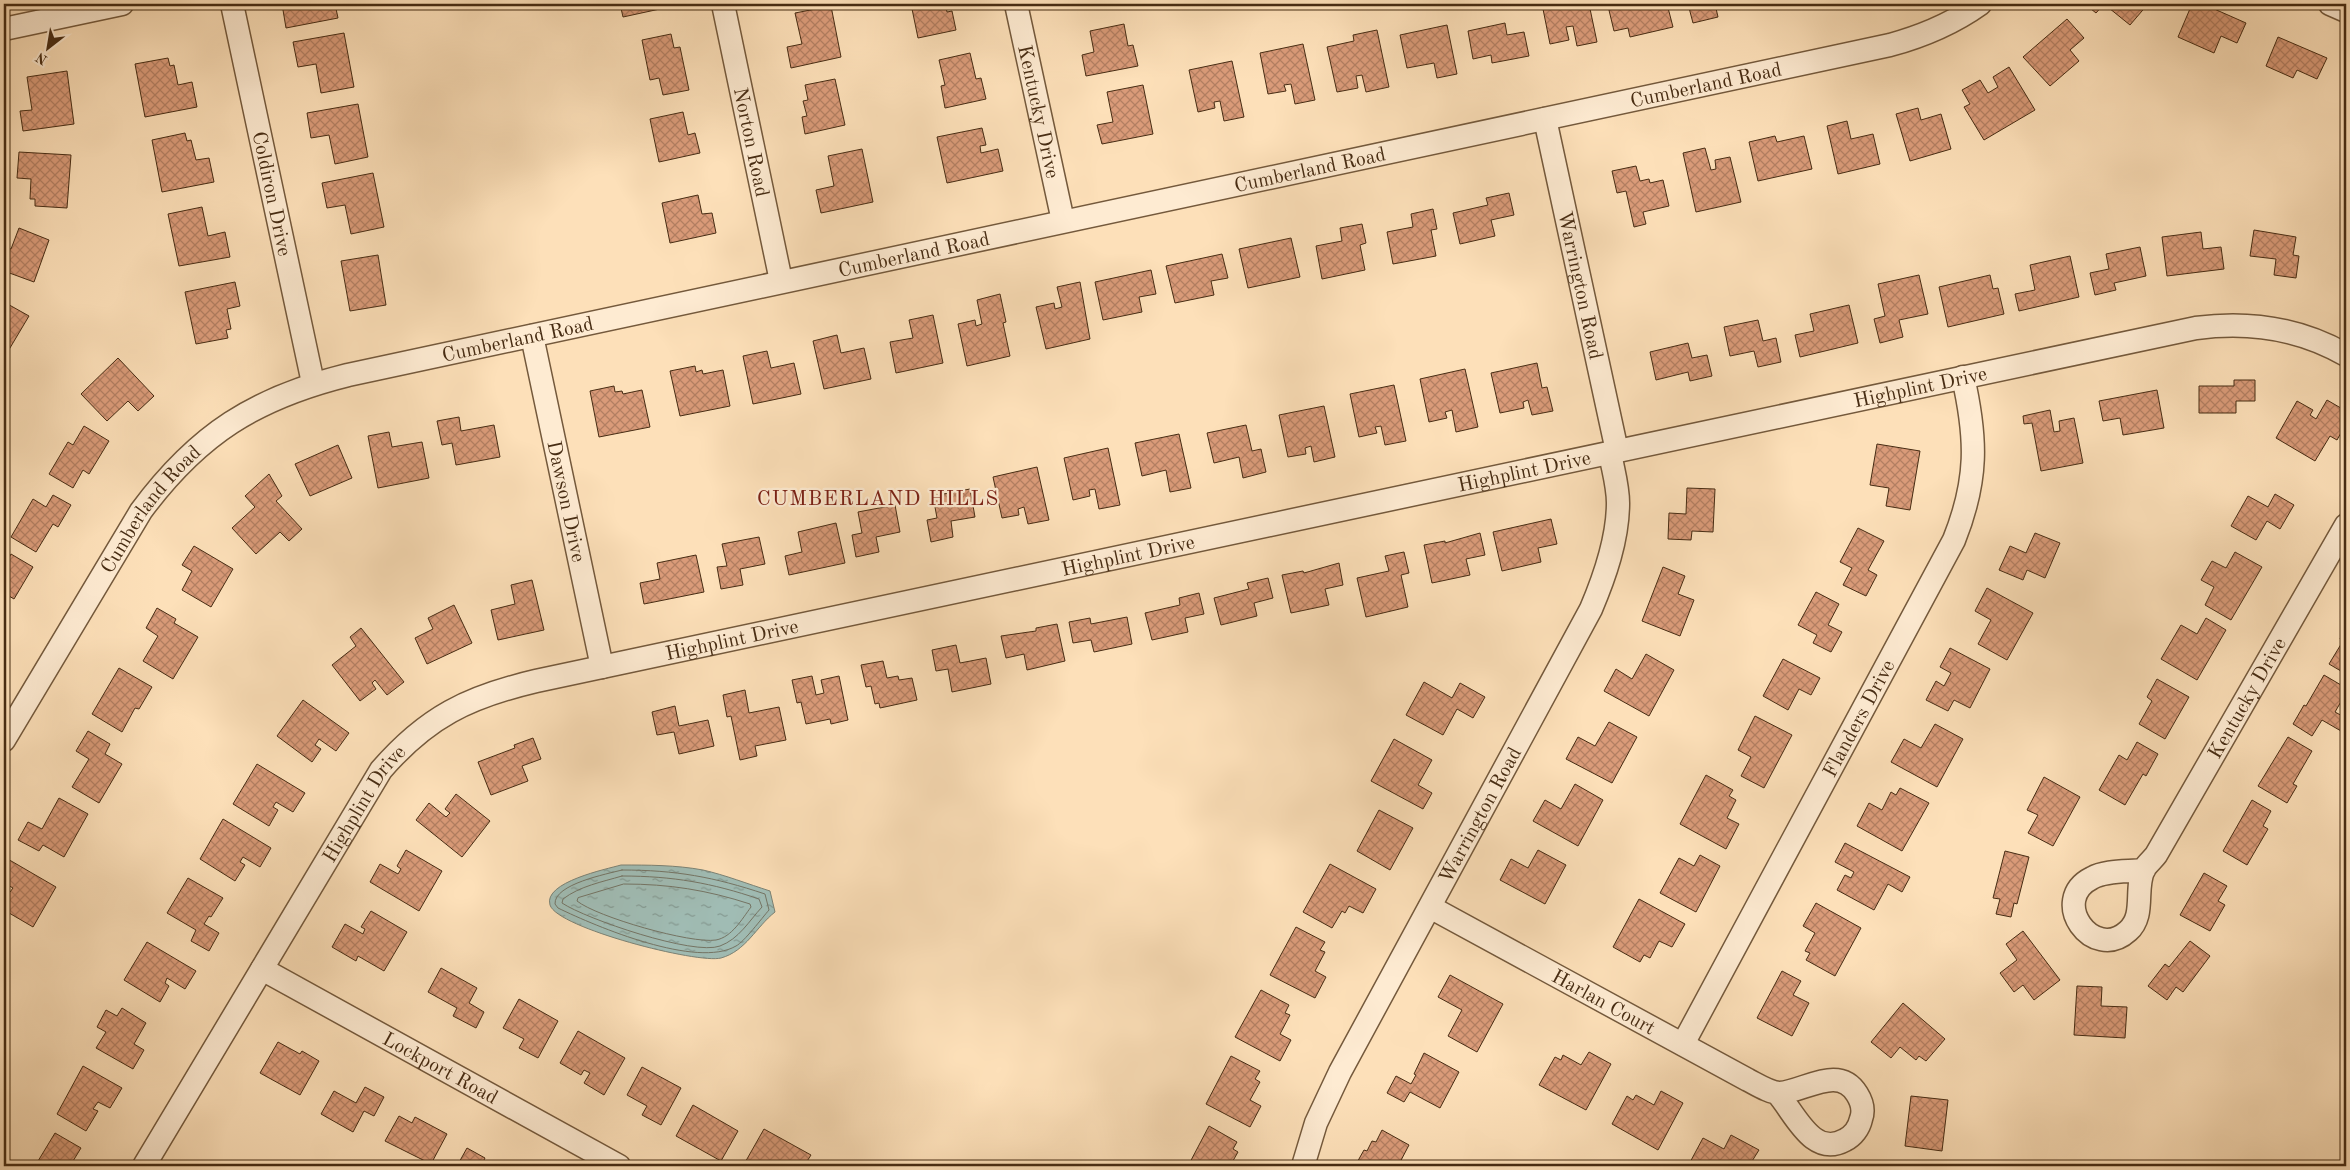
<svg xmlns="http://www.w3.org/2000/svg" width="2350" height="1170" font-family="'Old Standard TT',serif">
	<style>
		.water { fill: url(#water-ripples); stroke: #7c8274 }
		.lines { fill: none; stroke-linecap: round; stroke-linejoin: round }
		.shore { stroke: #747464; stroke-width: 1 }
		.building { fill: url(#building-cross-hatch); stroke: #472c13 }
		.minor-casing { stroke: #74593c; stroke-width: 25 }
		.minor { stroke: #feebd2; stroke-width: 22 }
		.labels { text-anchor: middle; stroke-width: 4.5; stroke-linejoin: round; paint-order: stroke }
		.street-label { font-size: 20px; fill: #472c13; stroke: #feebd2 }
		.neighbourhood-label { font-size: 21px; letter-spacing: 1px; fill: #7a1f14; stroke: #feebd2 }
	</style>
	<defs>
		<pattern id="water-ripples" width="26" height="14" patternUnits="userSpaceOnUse" patternTransform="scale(1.25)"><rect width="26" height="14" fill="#a0bcb4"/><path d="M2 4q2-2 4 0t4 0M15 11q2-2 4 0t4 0" fill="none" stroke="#849991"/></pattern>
		<pattern id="building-cross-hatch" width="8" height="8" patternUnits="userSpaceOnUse" patternTransform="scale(1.25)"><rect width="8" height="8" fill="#da9b79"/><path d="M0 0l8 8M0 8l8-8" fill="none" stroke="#b37f62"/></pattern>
	</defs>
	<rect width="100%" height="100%" fill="#fde0b9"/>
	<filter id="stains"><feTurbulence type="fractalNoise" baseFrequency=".004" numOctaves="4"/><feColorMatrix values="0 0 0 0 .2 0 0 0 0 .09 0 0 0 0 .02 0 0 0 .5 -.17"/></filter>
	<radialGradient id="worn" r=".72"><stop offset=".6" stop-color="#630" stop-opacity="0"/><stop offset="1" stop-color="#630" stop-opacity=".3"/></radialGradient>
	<path class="water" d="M621 865C648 865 676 865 703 870 725 875 748 884 770 891L775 912C756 927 746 951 721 958 698 964 557 928 550 905 543 882 607 869 621 865Z"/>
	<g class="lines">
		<path class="shore" d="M622 870C676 870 714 877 765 894L769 910C762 918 744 942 736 946 697 969 597 927 558 908L555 904C554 884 607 874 622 870Z
			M622 876C673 876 712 883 759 899L762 907C749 921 739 939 720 946 694 956 586 919 562 903L563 899C580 886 602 882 622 876Z
			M624 884C669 884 707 890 750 904L751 907C742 919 732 937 716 940 691 944 597 917 577 901L578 898Z"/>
	</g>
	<path class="building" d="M282 4H335L338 18 286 28Z
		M620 4H668L669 7 623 17Z
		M911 4H959L946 7 947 12 952 11 956 30 918 38Z
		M1542 4H1589L1597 42 1577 46 1573 26 1566 27 1569 40 1550 44Z
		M1618 4H1667L1673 27 1630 37 1628 28 1614 31 1608 6Z
		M1688 4H1715L1718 17 1693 23Z
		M2085 4H2148L2130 25 2104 4 2096 13Z
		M2192 4H2203L2246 23 2237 43 2221 36 2214 53 2178 37Z
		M831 6 841 57 791 68 787 47 802 44 795 13Z
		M2067 19 2084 38 2070 50 2079 61 2050 86 2023 57Z
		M1505 23 1507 35 1524 32 1529 56 1492 63 1491 55 1473 59 1468 31Z
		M1124 24 1128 46 1133 45 1138 66 1086 76 1082 55 1094 52 1090 31Z
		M1447 25 1457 74 1437 78 1434 63 1407 68 1400 35Z
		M1377 30 1389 87 1366 92 1362 75 1356 76 1358 88 1337 92 1327 47 1354 41 1353 35Z
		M344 33 354 87 321 93 316 64 298 67 293 42Z
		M671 34 674 48 680 47 689 90 663 95 659 78 650 80 642 40Z
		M2278 37 2327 58 2317 79 2297 70 2293 78 2266 66Z
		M1303 44 1315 100 1295 104 1291 84 1284 85 1286 91 1268 94 1260 53Z
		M970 53 976 79 981 78 986 99 945 108 941 86 945 85 939 60Z
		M168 58 170 66 174 65 178 85 192 82 197 107 145 117 135 64Z
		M1232 61 1244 117 1224 121 1220 101 1214 102 1215 108 1198 112 1189 70Z
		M2009 67 2035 110 1984 140 1964 107 1970 104 1962 90 1980 80 1988 93 1998 87 1993 77Z
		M67 71 74 124 23 131 20 111 32 110 27 77Z
		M835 79 845 125 805 134 802 117 807 116 803 101 808 100 805 85Z
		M1143 85 1153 134 1102 144 1097 125 1113 122 1107 92Z
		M358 104 368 157 335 164 329 135 311 138 307 113Z
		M1918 108 1921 120 1941 114 1951 149 1910 161 1896 114Z
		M683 112 688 135 695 133 700 153 659 162 650 119Z
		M1847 121 1851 139 1873 134 1880 164 1838 174 1827 126Z
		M982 128 986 145 980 146 981 153 998 149 1003 171 947 183 937 137Z
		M185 133 187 141 191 140 196 160 209 158 214 182 162 192 152 140Z
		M1775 136 1777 142 1804 136 1812 169 1758 181 1749 142Z
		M1705 148 1711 170 1716 169 1715 160 1730 157 1741 202 1696 212 1683 153Z
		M862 149 873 202 821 213 816 190 834 186 828 156Z
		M19 152 71 155 67 208 35 206V199H30L31 179 17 178Z
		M1636 166 1640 181 1649 179 1650 183 1663 180 1669 206 1643 212 1646 224 1634 227 1626 191 1617 193 1612 171Z
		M373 173 384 227 351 234 345 205 327 208 322 183Z
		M1509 193 1514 215 1491 220 1495 236 1460 244 1453 213 1488 205 1486 198Z
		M698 195 702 214 712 213 716 233 670 243 662 203Z
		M202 207 208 236 225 232 230 257 179 266 168 214Z
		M1433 209 1437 229 1431 230 1436 256 1393 264 1387 232 1413 227 1411 214Z
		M1362 224 1366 243 1360 245 1365 270 1322 279 1316 246 1342 241 1340 228Z
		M19 228 49 240 34 282 4 271V247L11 249Z
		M2254 230 2296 237 2293 255 2299 256 2296 278 2274 275 2276 259 2250 256Z
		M2201 232 2203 249 2221 247 2224 269 2167 276 2162 237Z
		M1291 238 1300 277 1248 288 1239 249Z
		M2140 247 2146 276 2114 283 2116 290 2095 295 2090 273 2109 269 2106 254Z
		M1222 254 1228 278 1211 281 1214 295 1175 303 1166 266Z
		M378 255 386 305 350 311 341 261Z
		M2070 256 2079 297 2019 311 2015 294 2035 290 2030 265Z
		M1151 270 1156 294 1139 297 1142 312 1103 320 1095 282Z
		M1919 275 1928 314 1899 320 1903 337 1880 343 1874 319 1885 316 1878 284Z
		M1990 275 1993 289 1998 288 2004 314 1948 327 1939 287Z
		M235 282 240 306 227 309 231 329 226 330 228 338 196 344 185 292Z
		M1080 282 1090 339 1046 349 1036 307 1054 303 1055 309 1062 307 1057 287Z
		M1000 294 1006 322 1003 323 1010 356 967 366 958 324 975 320 976 326 982 324 977 300Z
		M4 302 29 316 4 358Z
		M1849 305 1858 343 1800 357 1795 335 1814 331 1810 314Z
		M933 315 943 363 896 373 890 342 913 338 909 320Z
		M1758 320 1763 341 1776 338 1781 362 1758 367 1754 351 1730 356 1724 327Z
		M837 335 841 353 864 348 871 379 824 389 813 341Z
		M1688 343 1692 358 1707 355 1712 376 1690 381 1688 372 1656 380 1650 352Z
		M767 351 771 368 794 363 801 394 753 404 743 356Z
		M118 358 154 396 138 411 128 401 107 421 81 394Z
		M1537 363 1542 388 1547 387 1553 411 1532 415 1528 400 1523 402 1524 408 1500 413 1491 373Z
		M695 366 696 372 702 370 703 374 723 370 730 406 680 416 670 371Z
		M1465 369 1478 427 1456 432 1452 410 1445 412 1447 418 1429 422 1420 379Z
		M2234 380H2255V401H2236V413H2199V386H2234Z
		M1394 385 1406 441 1385 445 1381 426 1375 427 1377 433 1359 437 1350 394Z
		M614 386 615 392 622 391 623 394 642 390 650 427 599 437 590 391Z
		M2157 390 2164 428 2123 435 2120 418 2103 421 2099 401Z
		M2327 400 2346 411V424L2337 440 2330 436 2315 461 2276 438 2297 401 2313 410 2310 415 2316 419Z
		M1324 406 1335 457 1314 462 1311 446 1305 448 1306 454 1288 457 1279 415Z
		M2050 410 2054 432 2060 431 2059 421 2074 418 2083 463 2041 471 2032 423 2024 424 2023 416Z
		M459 417 461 431 494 425 500 457 456 465 452 443 442 445 437 421Z
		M1246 425 1252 451 1261 449 1266 472 1243 478 1239 457 1214 463 1207 433Z
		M84 426 109 441 89 474 83 470 73 488 49 474 68 442 73 445Z
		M389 432 392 447 422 442 429 478 378 488 368 436Z
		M1179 434 1191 488 1170 492 1166 470 1142 476 1135 443Z
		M1877 444 1920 451 1910 510 1886 506 1889 488 1870 485Z
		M338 445 352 478 310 496 295 464Z
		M1108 448 1120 505 1099 509 1095 489 1089 490 1090 496 1073 500 1064 458Z
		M1037 467 1049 520 1028 524 1024 507 1018 509 1019 515 1002 518 993 477Z
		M269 474 282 496 276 501 302 529 289 541 280 532 256 554 232 528 255 507 245 496Z
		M1687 488 1715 489 1713 532 1692 531 1691 540 1668 539 1669 513 1686 514Z
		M970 489 975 517 951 521 953 537 931 542 927 520 937 518 933 496Z
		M2275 494 2294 505 2280 529 2267 521 2256 540 2231 526 2248 496 2268 507Z
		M53 495 71 505 58 527 53 524 36 552 11 537 33 499 46 507Z
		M895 505 900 532 876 537 879 552 856 557 852 535 862 533 858 512Z
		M1551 519 1557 544 1538 548 1541 562 1502 571 1493 532Z
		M836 523 845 563 789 575 785 556 802 552 798 532Z
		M1858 528 1884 541 1868 570 1877 575 1866 596 1843 585 1852 568 1840 562Z
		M1480 533 1485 555 1466 559 1470 575 1432 583 1424 545 1445 541V543Z
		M2035 533 2060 543 2045 578 2027 570 2023 580 1999 570 2010 546 2026 553Z
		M759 537 765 564 740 569 743 585 721 589 717 567 727 566 722 544Z
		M194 546 233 569 211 607 182 590 192 571 182 565Z
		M1404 552 1409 573 1401 575 1408 607 1366 617 1357 578 1389 571 1385 556Z
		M2235 552 2262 567 2231 620 2205 605 2214 587 2201 580 2212 561 2226 568Z
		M11 554 33 567 14 599 9 596 4 605V567Z
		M696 555 704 592 644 604 640 583 660 579 657 563Z
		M1339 563 1343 585 1325 589 1329 605 1291 613 1282 575 1303 571 1304 573Z
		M1663 567 1685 576 1678 594 1694 600 1680 636 1642 621Z
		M1268 578 1273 598 1254 603 1257 616 1221 625 1214 598 1249 589 1247 583Z
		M532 580 544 630 498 640 491 610 515 604 511 585Z
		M1987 588 2033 613 2007 660 1978 644 1991 620 1975 611Z
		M1816 592 1839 604 1828 625 1842 632 1831 652 1813 643 1817 635 1798 625Z
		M1199 593 1204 614 1185 618 1188 632 1152 640 1145 613 1180 605 1179 598Z
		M454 605 472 643 427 664 415 638 433 629 428 618Z
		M157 608 176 619 174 623 198 637 173 679 143 661 158 636 146 628Z
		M1127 617 1132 644 1094 652 1091 640 1073 643 1069 622 1090 618 1091 624Z
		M2206 618 2226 630 2197 680 2161 659 2181 625 2197 634Z
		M1057 624 1065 661 1027 670 1024 654 1006 658 1001 636 1036 631V628Z
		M2346 627V674L2329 664 2343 641 2340 639Z
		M361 628 404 682 387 695 375 680 372 683 376 689 360 701 332 665 356 646 350 637Z
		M956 645 960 663 986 658 991 684 952 692 948 669 936 671 932 650Z
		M1950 648 1990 669 1970 708 1954 700 1948 711 1926 700 1936 681 1944 686 1951 673 1940 667Z
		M1646 654 1674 670 1649 716 1604 691 1616 669 1632 679Z
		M1783 659 1820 678 1811 695 1799 689 1788 710 1763 696Z
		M883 661 887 678 898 676 899 680 912 678 917 700 880 708 879 703 875 704 871 686 866 687 861 665Z
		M119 668 152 687 139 709 135 708 122 732 92 714Z
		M2324 675 2346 688V693L2335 712 2346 718V722L2341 731 2322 720 2312 736 2293 724 2304 705 2306 706Z
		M812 676 816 695 824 693 821 680 839 676 848 720 831 724 830 719 806 724 801 702 797 703 792 680Z
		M2157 679 2189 697 2165 739 2139 724 2152 701 2147 697Z
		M1424 682 1452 698 1460 683 1485 697 1473 718 1457 709 1443 735 1406 715Z
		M745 690 749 713 779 707 786 740 755 746 757 756 740 760 731 716 727 717 723 695Z
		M303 700 349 733 336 751 319 739 315 745 321 749 312 762 277 736Z
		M675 706 679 726 708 720 714 746 679 754 674 732 657 735 652 712Z
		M1755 716 1792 735 1764 788 1741 776 1751 757 1738 750Z
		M1609 722 1637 737 1612 783 1566 759 1578 737 1595 746Z
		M1935 724 1963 739 1937 787 1891 762 1904 739 1921 748Z
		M88 731 110 744 105 754 122 764 99 803 72 787 89 759 76 751Z
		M2288 737 2312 751 2293 784 2297 786 2287 803 2258 786Z
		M533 738 541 759 522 766 528 781 491 795 478 762 515 748 514 745Z
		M1394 739 1432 760 1418 785 1432 793 1423 809 1371 781Z
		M2137 742 2158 754 2146 776 2143 774 2125 805 2099 790 2119 755 2127 760Z
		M257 764 305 793 293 812 276 802 273 807 278 810 269 826 233 804Z
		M1706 775 1733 790 1729 796 1736 800 1727 818 1739 824 1726 849 1680 824Z
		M2044 777 2080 797 2053 846 2028 833 2038 815 2027 810Z
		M1575 784 1603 800 1578 846 1533 821 1545 800 1561 809Z
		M1900 788 1929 803 1902 851 1857 826 1869 803 1882 810 1891 792 1896 795Z
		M456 794 490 821 462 857 416 820 429 803 446 817 450 813 445 809Z
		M59 798 88 814 64 857 43 845 39 851 18 840 28 822 42 829Z
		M2252 800 2271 811 2263 826 2268 829 2247 865 2223 851Z
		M1379 810 1413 828 1390 870 1357 851Z
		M223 819 271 848 260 867 243 857 240 862 245 865 235 881 200 859Z
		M1845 843 1910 877 1902 892 1888 884 1874 910 1837 890 1845 875 1851 878 1854 872 1835 862Z
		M406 850 442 871 419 911 370 882 380 864 398 874 401 869 397 866Z
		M1538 850 1566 865 1545 904 1500 880 1511 859 1528 868Z
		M2005 851 2029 857 2017 904 2014 903 2011 917 1996 914 2000 899 1993 898Z
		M1700 855 1720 866 1696 912 1660 893 1679 858 1694 866Z
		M6 858 56 887 33 927 4 910V892L5 890 10 892 13 888 4 883V862Z
		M1330 864 1376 889 1363 913 1349 906 1345 913 1342 911 1332 928 1303 912Z
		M2204 873 2227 886 2218 901 2225 905 2210 931 2180 915Z
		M188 878 223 898 211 917 209 916 204 924 219 933 209 951 191 941 196 930 167 913Z
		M1639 899 1685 924 1672 947 1659 941 1650 958 1644 955 1640 962 1613 947Z
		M1816 903 1861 928 1835 976 1806 960 1810 953 1805 951 1815 933 1803 926Z
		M371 911 407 932 384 971 358 956 356 961 332 947 345 924 363 934 365 929 361 927Z
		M1296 927 1325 942 1320 950 1325 952 1315 971 1326 977 1315 998 1270 975Z
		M2023 931 2060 980 2034 1000 2023 985 2014 992 2000 973 2017 960 2006 944Z
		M2190 941 2210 956 2183 992 2176 987 2167 1000 2148 986 2165 964 2169 967Z
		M147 942 196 971 185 989 167 978 165 983 169 986 160 1002 124 980Z
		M441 968 477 988 469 1003 484 1012 476 1028 453 1016 457 1008 428 992Z
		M1782 971 1801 981 1793 995 1809 1003 1792 1036 1757 1018Z
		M1450 975 1503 1004 1477 1052 1448 1036 1462 1010 1438 997Z
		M2077 986 2102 987 2101 1006 2127 1007 2125 1038 2074 1035Z
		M1261 990 1289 1005 1285 1013 1290 1015 1280 1034 1291 1040 1280 1061 1235 1037Z
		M519 999 558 1021 538 1058 519 1048 524 1039 503 1028Z
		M1903 1003 1945 1039 1926 1061 1919 1056 1916 1060 1900 1047 1891 1058 1871 1042Z
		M122 1008 146 1023 134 1044 144 1050 133 1069 96 1048 106 1032 97 1027 106 1010 117 1016Z
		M578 1031 625 1058 604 1095 584 1083 590 1073 584 1070 581 1075 560 1063Z
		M278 1042 300 1054 302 1051 319 1061 300 1095 260 1073Z
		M1589 1052 1611 1064 1586 1110 1539 1085 1555 1057 1561 1060 1563 1055 1581 1065Z
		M1424 1053 1459 1072 1440 1108 1410 1092 1404 1102 1387 1093 1396 1076 1411 1084 1416 1075 1414 1074Z
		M1231 1056 1260 1071 1255 1079 1260 1082 1250 1100 1261 1106 1250 1127 1206 1104Z
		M83 1066 122 1088 110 1108 98 1102 93 1109 98 1111 86 1131 57 1114Z
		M642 1067 681 1088 661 1125 642 1115 647 1106 627 1095Z
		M365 1087 384 1097 374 1116 364 1111 353 1132 321 1114 334 1091 356 1103Z
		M1661 1091 1683 1103 1658 1150 1612 1124 1627 1096 1633 1100 1636 1095 1654 1105Z
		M1911 1096 1948 1100 1942 1151 1905 1146Z
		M693 1105 738 1131 721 1161 676 1136Z
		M399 1116 412 1123 415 1117 447 1134 431 1164 385 1141Z
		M1209 1126 1237 1142 1233 1149 1238 1152 1230 1166H1188Z
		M764 1129 811 1155 804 1166H743Z
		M1382 1130 1409 1145 1398 1166H1355L1364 1150 1367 1151 1372 1141 1376 1142Z
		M55 1133 81 1148 70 1166H35Z
		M1731 1135 1759 1150 1749 1166H1688L1703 1138 1724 1149Z
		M467 1148 485 1158 482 1164 485 1166H457Z"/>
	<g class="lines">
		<defs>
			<g id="minor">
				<path id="s1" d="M232 4 313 383"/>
				<path id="s2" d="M723 4 781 281"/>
				<path id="s3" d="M1016 4 1063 221"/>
				<path d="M2330 4 2346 11"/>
				<path d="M4 29 122 4"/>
				<path id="s4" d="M1545 119 1617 451"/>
				<path id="s5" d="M532 336 602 667"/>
				<path id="s6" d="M4 740 141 511C198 434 255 398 348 375L1890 45C1923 36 1952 24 1980 4"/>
				<path id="s7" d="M2144 870C2128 872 2106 870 2092 878 2048 900 2093 963 2128 931 2146 915 2134 889 2144 869 2147 864 2153 859 2156 855L2346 525"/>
				<path id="s8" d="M1430 907 1748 1080C1756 1084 1770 1093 1780 1093 1805 1091 1839 1064 1857 1094 1862 1102 1864 1111 1861 1119 1859 1128 1853 1136 1845 1140 1812 1158 1795 1113 1777 1093"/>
				<path id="s9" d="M262 969 619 1166"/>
				<path id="s10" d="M1683 1044 1954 540C1978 480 1977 439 1963 377"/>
				<path id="s11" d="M144 1166 381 770C427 717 468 697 536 681L2196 328C2249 321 2299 328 2346 355"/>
				<path id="s12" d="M1303 1166 1316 1123 1340 1072 1591 609C1605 576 1618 539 1618 503 1618 486 1613 470 1610 453"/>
			</g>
		</defs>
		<use href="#minor" class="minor-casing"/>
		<use href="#minor" class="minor"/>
	</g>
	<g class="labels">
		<g class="street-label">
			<text dy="7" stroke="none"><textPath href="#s6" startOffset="1909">Cumberland Road</textPath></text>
			<text dy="7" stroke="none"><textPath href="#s3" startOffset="110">Kentucky Drive</textPath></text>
			<text dy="7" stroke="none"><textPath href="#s2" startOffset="141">Norton Road</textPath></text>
			<text dy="7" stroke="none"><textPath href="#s6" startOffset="1504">Cumberland Road</textPath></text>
			<text dy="7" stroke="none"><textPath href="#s1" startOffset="194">Coldiron Drive</textPath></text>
			<text dy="7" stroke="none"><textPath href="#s6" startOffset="1099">Cumberland Road</textPath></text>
			<text dy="7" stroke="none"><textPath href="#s4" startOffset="170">Warrington Road</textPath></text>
			<text dy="7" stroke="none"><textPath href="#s6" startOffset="694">Cumberland Road</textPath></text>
			<text dy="7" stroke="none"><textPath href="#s11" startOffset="2059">Highplint Drive</textPath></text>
			<text dy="7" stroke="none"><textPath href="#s11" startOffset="1654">Highplint Drive</textPath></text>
			<text dy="7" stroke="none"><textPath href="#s5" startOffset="169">Dawson Drive</textPath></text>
			<text dy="7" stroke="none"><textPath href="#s6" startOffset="274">Cumberland Road</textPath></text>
			<text dy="7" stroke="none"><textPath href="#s11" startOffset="1249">Highplint Drive</textPath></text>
			<text dy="7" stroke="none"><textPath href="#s11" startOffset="844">Highplint Drive</textPath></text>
			<text dy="7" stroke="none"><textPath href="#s7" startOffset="429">Kentucky Drive</textPath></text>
			<text dy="7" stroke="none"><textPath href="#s10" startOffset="370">Flanders Drive</textPath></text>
			<text dy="7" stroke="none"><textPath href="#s11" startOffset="424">Highplint Drive</textPath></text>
			<text dy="7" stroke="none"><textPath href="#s12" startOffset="394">Warrington Road</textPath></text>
			<text dy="7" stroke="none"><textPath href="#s8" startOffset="198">Harlan Court</textPath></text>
			<text dy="7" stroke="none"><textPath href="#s9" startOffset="204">Lockport Road</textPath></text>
		</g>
		<g class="neighbourhood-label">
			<text x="878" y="505">CUMBERLAND HILLS</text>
		</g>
	</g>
	<rect width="2350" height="1170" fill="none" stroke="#fde0b9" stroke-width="20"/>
	<rect x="5" y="5" width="2340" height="1160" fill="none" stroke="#472c13" stroke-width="2.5"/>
	<rect x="10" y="10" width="2330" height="1150" fill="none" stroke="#472c13"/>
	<g transform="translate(48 48) rotate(211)" stroke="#feebd2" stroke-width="4" paint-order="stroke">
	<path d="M0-4L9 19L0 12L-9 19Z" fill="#472c13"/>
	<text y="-8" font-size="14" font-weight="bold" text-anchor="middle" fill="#472c13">N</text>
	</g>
	<rect width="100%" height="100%" filter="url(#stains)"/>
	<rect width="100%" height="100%" fill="url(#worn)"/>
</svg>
